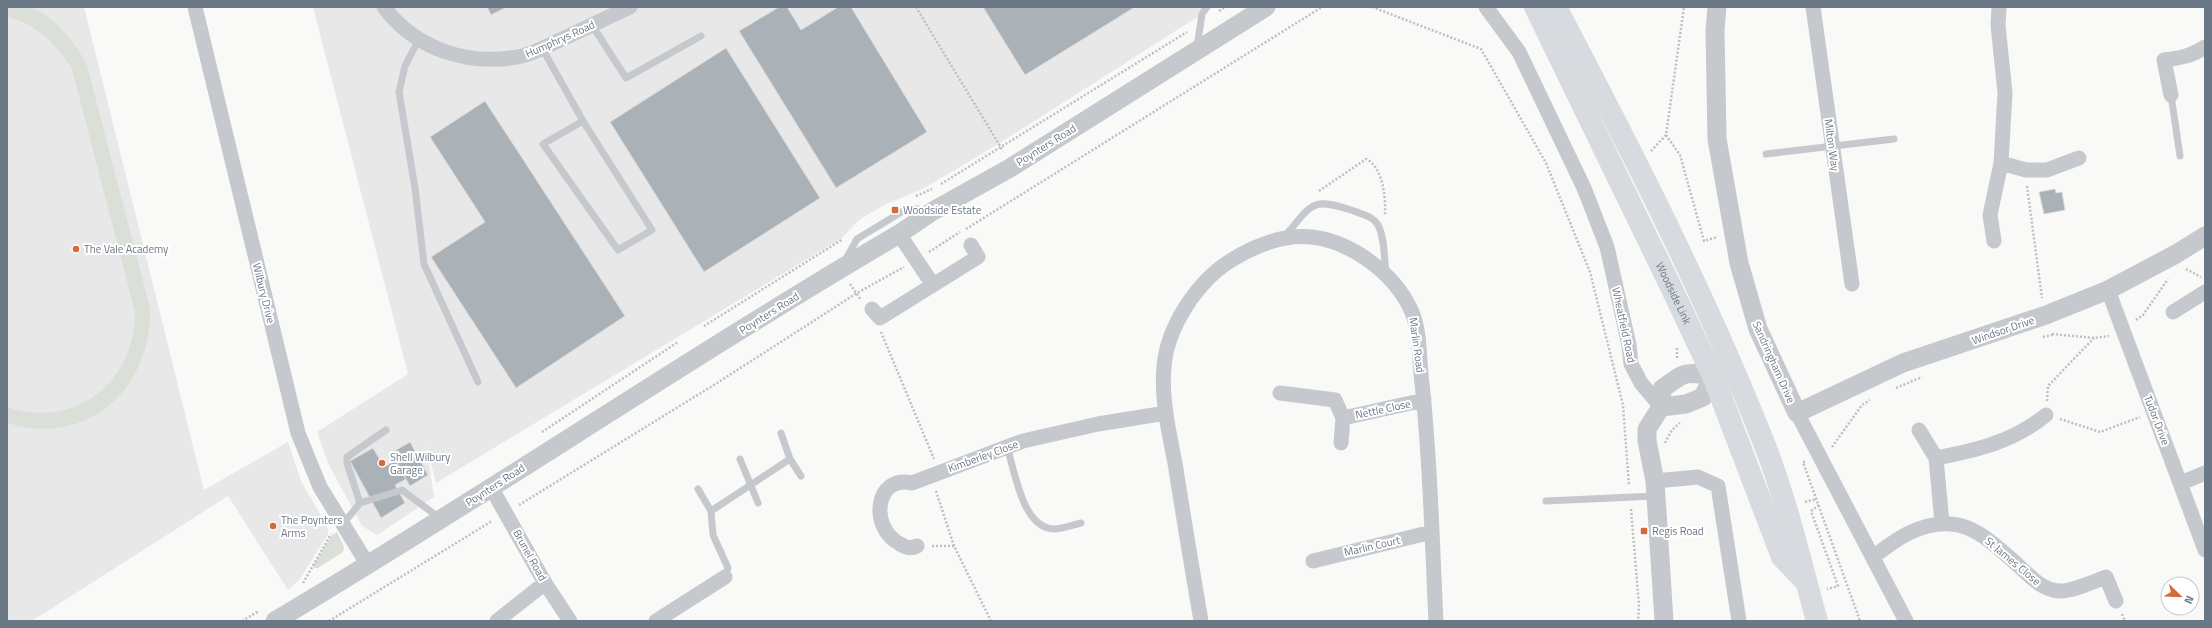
<svg xmlns="http://www.w3.org/2000/svg" width="2212" height="628" font-family="'Titillium Web',sans-serif">
	<style>
		.built { fill: #e7e8e7 }
		.green { fill: #dae0d8 }
		.building { fill: #aab1b7; stroke: #dbdbd9 }
		.lines { fill: none; stroke-linecap: round; stroke-linejoin: round }
		.path { stroke: #bdbfc2; stroke-width: 2.5; stroke-dasharray: 2 2; stroke-linecap: butt }
		.service { stroke: #c5c8cc; stroke-width: 7 }
		.minor { stroke: #c5c8cc; stroke-width: 15 }
		.tertiary { stroke: #c5c8cc; stroke-width: 19 }
		.primary { stroke: #d7dbdf; stroke-width: 22 }
		.poi-dot { fill: #d76939; stroke: #fff; stroke-width: 1.5 }
		.labels { text-anchor: middle; stroke-width: 4; stroke-linejoin: round; paint-order: stroke }
		.street-label { font-size: 11px; fill: #6a7785; stroke: #fff }
		.poi-label { font-size: 11px; fill: #6a7785; stroke: #fff; text-anchor: start }
	</style>
	<rect width="100%" height="100%" fill="#f9f9f7"/>
	<path class="built" d="M7 7H84L204 490 288 442 301 481 328 528V534L300 579 288 590 228 496 32 621H7Z
		M313 7H1213L1003 141 923 189 886 204 860 219 842 238 436 483 426 444 434 497 377 535 362 526 328 463 317 432 408 374Z"/>
	<path class="green" d="M7 7C13 7 20 6 26 7 51 10 76 44 87 65L150 308C152 388 88 448 7 423V407C75 430 135 382 135 312L72 69C57 45 36 23 7 17Z
		M337 532 344 547 343 552 318 568H314L313 566 332 535Z"/>
	<path class="building" d="M487 7H507L491 15Z
		M779 7H787L801 30 838 7H851L927 132 836 188 739 31Z
		M983 7H1135L1025 75Z
		M726 48 820 198 704 272 610 122Z
		M485 101 625 316 516 388 431 257 485 222 430 137Z
		M2055 189 2056 193 2062 192 2065 210 2044 214 2039 192Z
		M410 442 428 475 410 486 391 453Z
		M373 448 384 467 396 460 406 479 395 485 405 503 381 518 350 461Z"/>
	<g class="lines">
		<path class="path" d="M916 7 1003 151
			M1372 7 1481 49 1546 163 1590 272 1623 405 1629 486
			M1219 11 1225 7
			M1666 135 1680 155 1704 241 1717 237
			M1651 151 1666 135 1684 7
			M941 184 1187 32
			M2027 186 2042 298
			M1319 191 1366 159C1383 167 1386 198 1385 215
			M916 196 932 189
			M966 229 1322 7
			M929 252 960 232
			M2186 269 2201 277
			M850 284 861 300
			M2136 320 2143 315 2168 279
			M704 326 843 239
			M881 332 934 459
			M2052 334 2094 338 2109 336
			M2043 337 2052 335
			M1677 358V347
			M1896 388 1922 377
			M2047 401 2048 386 2094 338
			M2060 419 2100 432 2140 417
			M542 432 678 342
			M1665 443 1672 430 1680 423
			M1832 447 1862 405 1870 400
			M1805 462H1803L1860 621
			M936 491 954 546
			M1805 502 1817 499
			M519 505 717 383 857 293 904 267
			M1819 505 1811 511 1838 586 1827 589
			M1631 509 1639 606 1638 621
			M932 546H954L991 621
			M303 583 331 534
			M2122 614 2125 621
			M242 621 259 611
			M329 621 492 521"/>
		<path class="service" d="M592 25 626 78 701 36
			M419 39 405 66 399 92 415 188 424 264 478 382
			M1197 47 1202 14 1207 7
			M542 48 583 121 652 230 618 250 543 144 583 121
			M2171 95 2180 156
			M1766 154 1894 139
			M1284 237C1313 204 1310 196 1354 211 1363 215 1373 216 1378 225 1385 238 1384 259 1386 273
			M846 259 857 239 908 208 927 210
			M1007 447C1015 471 1022 528 1054 529 1063 529 1072 525 1081 523
			M740 459 758 503
			M790 459 801 476
			M698 489 711 511
			M1546 501 1655 496
			M360 503 402 490 441 519
			M343 524 360 503 347 463V457L386 430
			M725 577 728 568 713 535 711 511 790 459 781 433"/>
		<path class="minor" d="M195 7 298 433 320 487 368 565
			M384 7C416 50 470 67 522 56 534 53 547 46 558 41 582 30 606 18 630 7
			M1486 7 1519 52 1584 188 1607 247 1629 345 1631 364 1641 383 1661 407
			M1813 7 1852 284
			M1999 7 1998 25 2005 93 2001 163 2026 170H2047L2079 158
			M2171 95 2164 60C2180 58 2192 56 2205 47
			M899 234 933 285
			M1994 241 1990 215 2001 163
			M2108 290 2205 550
			M872 309 880 318 978 257 971 245
			M2173 312 2205 292
			M1280 393 1335 400 1343 418 1424 400
			M1797 413 1906 621
			M1919 430 1936 458 1942 523
			M1341 443 1343 418
			M1936 458C1977 450 2013 442 2046 415
			M1655 481 1698 477 1718 486 1739 621
			M2181 483 2205 473
			M492 489 545 583 570 621
			M917 546C910 549 907 548 900 544 868 527 876 474 912 483L1023 441 1098 424 1166 413
			M1873 557C1884 549 1896 539 1909 533 1960 509 1984 535 2021 568 2033 579 2043 590 2059 591 2071 592 2095 581 2106 577L2116 601
			M1313 561 1432 532
			M497 621 545 583
			M656 621 725 577
			M1201 621C1192 568 1183 515 1175 463 1169 433 1161 397 1164 367 1167 327 1197 282 1230 261 1254 246 1282 234 1312 237 1352 242 1394 273 1411 310 1420 329 1419 354 1421 374 1430 455 1432 539 1436 621"/>
		<path class="tertiary" d="M1717 7 1715 30 1717 139 1739 263 1758 329 1797 413 1903 363 2046 315 2108 290 2176 254 2205 236
			M1661 407 1647 429V441L1655 481 1664 621
			M1661 407 1662 389C1669 384 1679 375 1687 374 1703 371 1705 380 1724 371
			M1661 407 1686 404 1703 397 1713 376
			M275 621C485 496 688 358 899 234L933 211 1010 168 1266 7"/>
		<g class="primary">
			<path id="s1" d="M1535 7 1670 285 1713 376 1782 557 1804 580"/>
			<path d="M1556 7C1630 148 1703 290 1762 438 1786 497 1800 560 1817 621"/>
		</g>
	</g>
	<g class="poi-dot">
		<rect x="891" y="206" width="8" height="8" rx="2"/>
		<circle cx="76" cy="249" r="4"/>
		<circle cx="382" cy="463" r="4"/>
		<circle cx="273" cy="526" r="4"/>
		<rect x="1640" y="527" width="8" height="8" rx="2"/>
	</g>
	<g class="labels">
		<g class="street-label">
			<text transform="translate(560 39) rotate(-24)" y="4">Humphrys Road</text>
			<text transform="translate(1046 145) rotate(-32)" y="4">Poynters Road</text>
			<text transform="translate(1832 145) rotate(82)" y="4">Milton Way</text>
			<text transform="translate(264 293) rotate(76)" y="4">Wilbury Drive</text>
			<text dy="4" stroke="none"><textPath href="#s1" startOffset="318">Woodside Link</textPath></text>
			<text transform="translate(769 313) rotate(-32)" y="4">Poynters Road</text>
			<text transform="translate(1624 325) rotate(78)" y="4">Wheatfield Road</text>
			<text transform="translate(2003 330) rotate(-19)" y="4">Windsor Drive</text>
			<text transform="translate(1417 345) rotate(82)" y="4">Marlin Road</text>
			<text transform="translate(1774 362) rotate(66)" y="4">Sandringham Drive</text>
			<text transform="translate(1383 409) rotate(-12)" y="4">Nettle Close</text>
			<text transform="translate(2157 420) rotate(69)" y="4">Tudor Drive</text>
			<text transform="translate(983 456) rotate(-20)" y="4">Kimberley Close</text>
			<text transform="translate(495 485) rotate(-33)" y="4">Poynters Road</text>
			<text transform="translate(1372 546) rotate(-13)" y="4">Marlin Court</text>
			<text transform="translate(530 555) rotate(61)" y="4">Brunel Road</text>
			<text transform="translate(2013 561) rotate(40)" y="4">St James Close</text>
		</g>
		<g class="poi-label">
			<text x="903" y="214">Woodside Estate</text>
			<text x="84" y="253">The Vale Academy</text>
			<text x="390" y="461">Shell Wilbury<tspan x="390" dy="13">Garage</tspan></text>
			<text x="281" y="524">The Poynters<tspan x="281" dy="13">Arms</tspan></text>
			<text x="1652" y="535">Regis Road</text>
		</g>
	</g>
	<rect width="2212" height="628" fill="none" stroke="#6a7785" stroke-width="16"/>
	<g transform="translate(2180 596) rotate(113)"><circle r="19" fill="#ffffff" stroke="#c3c9ce"/>
	<path d="M0-3L7 15L0 10L-7 15Z" fill="#d76939"/>
	<text y="-6" font-size="11" font-weight="bold" text-anchor="middle" fill="#6a7785">N</text>
	</g>
</svg>
